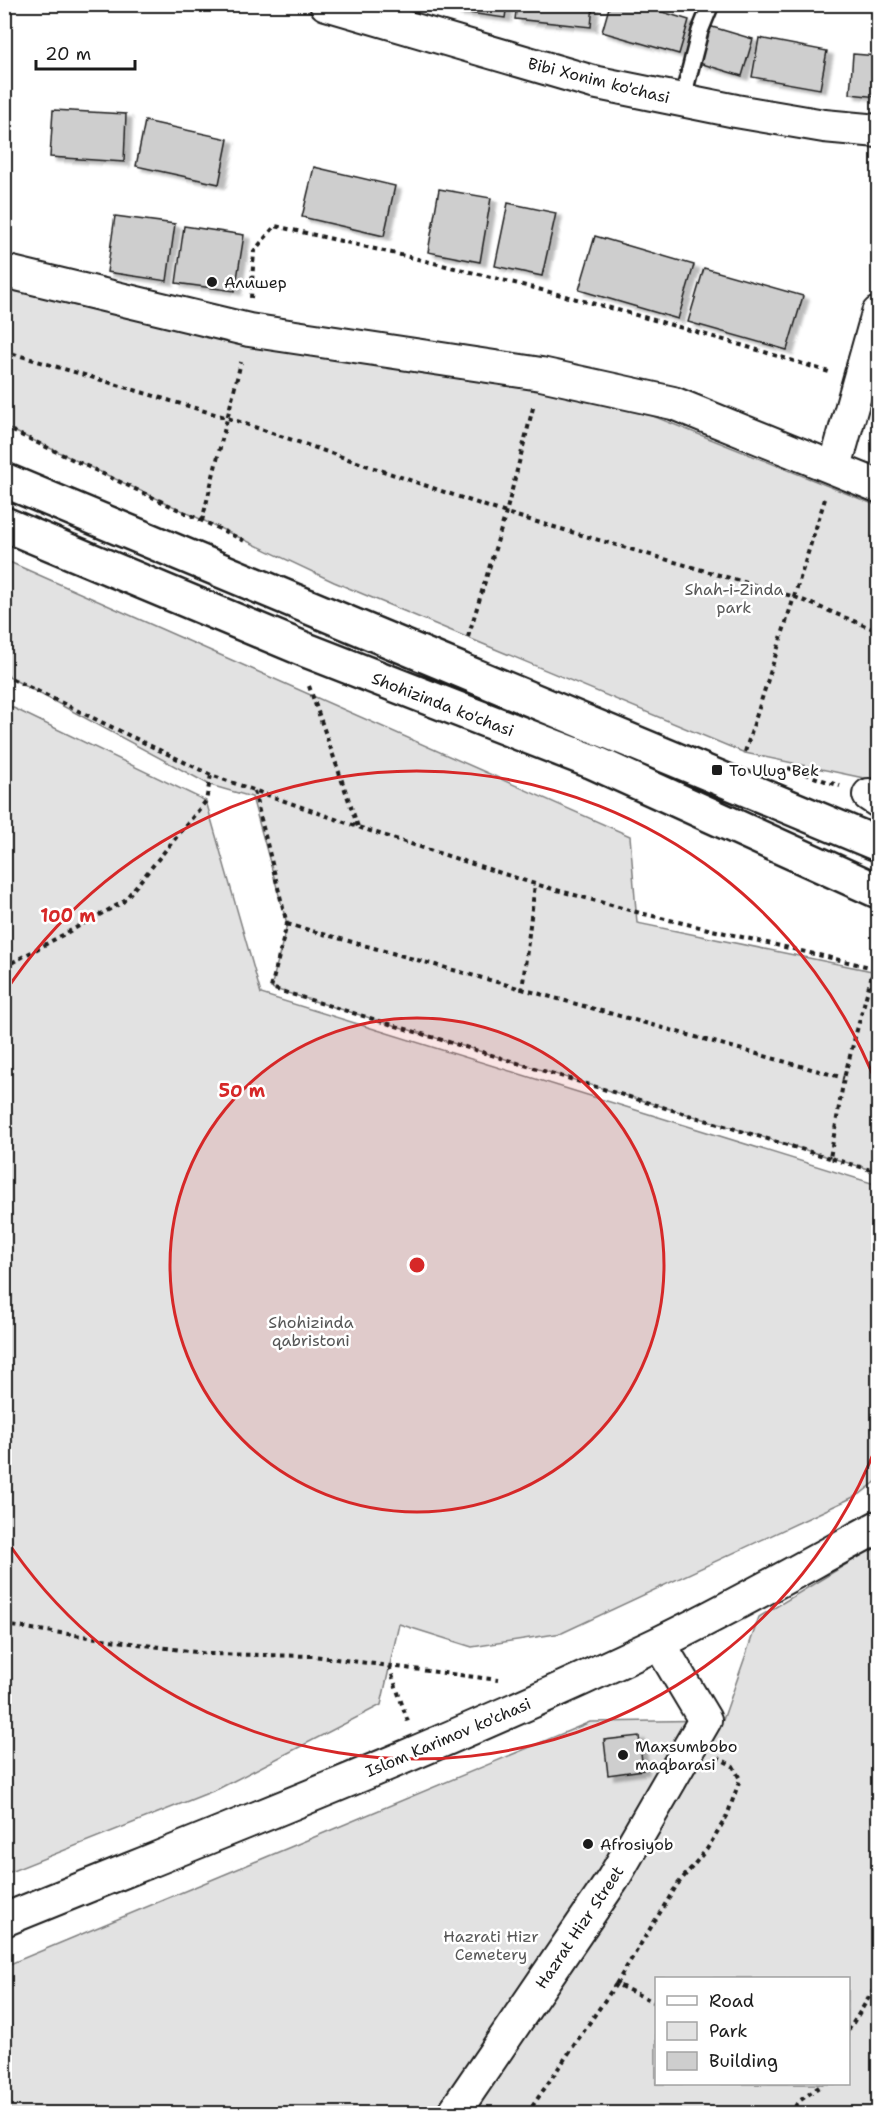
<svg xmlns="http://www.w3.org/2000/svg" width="883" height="2118" font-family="'Shantell Sans',sans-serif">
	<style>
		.green { fill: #e2e2e2; stroke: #7f7f7f; stroke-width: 1.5; fill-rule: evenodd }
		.building { fill: #cecece; stroke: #1c1c1c; stroke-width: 1.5; filter: url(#shadow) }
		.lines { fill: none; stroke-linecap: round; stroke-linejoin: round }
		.lane-casing { stroke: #1c1c1c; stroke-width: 20 }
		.street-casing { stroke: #1c1c1c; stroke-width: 36 }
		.primary-casing { stroke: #1c1c1c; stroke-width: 38 }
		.path { stroke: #1c1c1c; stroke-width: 4; stroke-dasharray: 4.5 4.5; stroke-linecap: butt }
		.lane { stroke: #fff; stroke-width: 15 }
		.street { stroke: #fff; stroke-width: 32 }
		.primary { stroke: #fff; stroke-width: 33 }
		.ring { fill: none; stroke: #d62828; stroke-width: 3 }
		.poi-dot { fill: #1c1c1c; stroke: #fff; stroke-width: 2 }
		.labels { text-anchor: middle; stroke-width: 5; stroke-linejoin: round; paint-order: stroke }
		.street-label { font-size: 16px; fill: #1c1c1c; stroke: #fff }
		.poi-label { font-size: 16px; fill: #1c1c1c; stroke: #fff; text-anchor: start }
		.park-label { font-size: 16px; fill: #575757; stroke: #fff }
		.centre { fill: #d62828; stroke: #fff; stroke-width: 3 }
		.ring-label { font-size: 18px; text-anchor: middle; font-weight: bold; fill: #d62828; stroke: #fff; stroke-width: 5; stroke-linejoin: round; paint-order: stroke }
	</style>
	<defs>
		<filter id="shadow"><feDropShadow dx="6" dy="4" stdDeviation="1.5" flood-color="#0004"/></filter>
	</defs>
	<rect width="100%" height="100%" fill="#fff"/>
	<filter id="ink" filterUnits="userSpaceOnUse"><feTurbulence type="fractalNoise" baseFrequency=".0167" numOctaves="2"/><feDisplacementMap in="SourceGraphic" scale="12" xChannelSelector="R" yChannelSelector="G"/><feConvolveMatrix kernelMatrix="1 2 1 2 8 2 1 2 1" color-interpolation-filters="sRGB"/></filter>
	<g filter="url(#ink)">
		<path class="green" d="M4 273 249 330 643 412 878 506V781L745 753 334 582 5 427Z
			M5 560 630 836 637 923 872 971 878 975V1172L271 988 287 924 252 797 210 785 5 675Z
			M5 704 206 801 261 994 878 1185V1480L860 1494 562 1633 472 1647 399 1624 381 1705 218 1789 5 1874Z
			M878 1545V2113L5 2114V1966L590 1722 723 1720 759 1617ZM656 1978H848V2084H656Z"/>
		<path class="building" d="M456 4H507L505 18 455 11Z
			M517 4H593L591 27 515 19Z
			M610 4H636L689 20 679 54 602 32Z
			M709 26 753 39 742 76 699 63Z
			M759 38 827 51 820 89 752 77Z
			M853 54 878 56V97L850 94Z
			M53 110 126 114 124 162 50 157Z
			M145 121 228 139 219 184 136 166Z
			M314 167 395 186 384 236 302 217Z
			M439 189 491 198 480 262 428 252Z
			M508 203 556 213 542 276 495 266Z
			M115 216 175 224 167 281 107 272Z
			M184 226 244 235 235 291 176 283Z
			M595 236 694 265 678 319 579 290Z
			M704 268 803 296 787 350 688 322Z
			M639 1736 643 1770 608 1775 604 1740Z"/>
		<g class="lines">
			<defs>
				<path id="lane" d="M682 101 700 31 711 4"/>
				<path id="street" d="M326 4 593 82 736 111 824 126 878 131
					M4 271 249 330 541 374 673 403 878 486
					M835 467 878 313
					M869 795 878 801
					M4 1920C223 1831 444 1746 657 1644 732 1608 805 1566 878 1527
					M453 2114 613 1879 705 1720 659 1643"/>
				<path id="primary" d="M4 480 878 844
					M4 524 306 650 591 761 878 891"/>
			</defs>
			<use href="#lane" class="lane-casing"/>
			<use href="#street" class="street-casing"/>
			<use href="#primary" class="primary-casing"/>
			<path class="path" d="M251 298 254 251 275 226C462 268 646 314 829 372
				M4 351 228 418 506 513 795 597 878 631
				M4 427 247 542
				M202 521 241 362
				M468 637 506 513 534 404
				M4 675 211 775 358 827 535 884 640 913 878 969
				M309 686 358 827
				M745 752 825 499
				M788 768 840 786
				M254 791 287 924 271 988 830 1158
				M287 924 844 1078
				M878 959 874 967 844 1078 830 1158 878 1172
				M4 967 123 902 206 801 211 775
				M522 991 535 884
				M4 1625 209 1654 313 1656 498 1680
				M389 1666 408 1722
				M616 1984 677 1885 707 1849 727 1816 740 1779 733 1766 719 1758
				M848 2031 878 1983
				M527 2114 616 1984 656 2003
				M790 2114 798 2102 823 2084"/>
			<use href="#lane" class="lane"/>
			<use href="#street" class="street"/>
			<use href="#primary" class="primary"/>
		</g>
	</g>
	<circle cx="417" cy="1265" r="247" fill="#d62828" fill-opacity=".12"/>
	<g class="ring">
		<circle cx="417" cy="1265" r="247"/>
		<path d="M878 1442A494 494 0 0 1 5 1538M5 992A494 494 0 0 1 878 1088"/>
	</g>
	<g class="poi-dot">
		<circle cx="212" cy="282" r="6"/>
		<rect x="711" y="764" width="12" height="12" rx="3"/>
		<circle cx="623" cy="1755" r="6"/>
		<circle cx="588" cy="1844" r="6"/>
	</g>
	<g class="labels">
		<g class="street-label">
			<text transform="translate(599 80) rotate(14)" y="6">Bibi Xonim ko'chasi</text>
			<text transform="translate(443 704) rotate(21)" y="6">Shohizinda ko'chasi</text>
			<text transform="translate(448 1737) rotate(-23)" y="6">Islom Karimov ko'chasi</text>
			<text transform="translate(579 1927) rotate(-56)" y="6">Hazrat Hizr Street</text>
		</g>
		<g class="poi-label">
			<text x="224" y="288">Алишер</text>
			<text x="729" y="776">To Ulug Bek</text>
			<text x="635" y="1752">Maxsumbobo<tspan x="635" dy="18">maqbarasi</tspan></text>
			<text x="600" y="1850">Afrosiyob</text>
		</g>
		<g class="park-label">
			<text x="734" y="595">Shah-i-Zinda<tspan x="734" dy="18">park</tspan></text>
			<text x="311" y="1328">Shohizinda<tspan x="311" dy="18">qabristoni</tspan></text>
			<text x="491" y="1942">Hazrati Hizr<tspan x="491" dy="18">Cemetery</tspan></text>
		</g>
	</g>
	<circle cx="417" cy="1265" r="9" class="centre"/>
	<g class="ring-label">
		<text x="68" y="922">100 m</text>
		<text x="242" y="1097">50 m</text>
	</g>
	<rect width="883" height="2118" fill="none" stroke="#fff" stroke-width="24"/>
	<rect x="12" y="12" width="859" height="2094" fill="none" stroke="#1c1c1c" stroke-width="2" filter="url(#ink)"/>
	<rect x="655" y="1977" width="195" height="108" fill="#ffffff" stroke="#a4a4a4" stroke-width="1.5"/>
	<rect x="667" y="1996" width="30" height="9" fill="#ffffff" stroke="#a4a4a4" stroke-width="1.5"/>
	<text x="709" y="2007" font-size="18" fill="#1c1c1c">Road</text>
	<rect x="667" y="2022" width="30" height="18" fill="#e2e2e2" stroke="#a4a4a4" stroke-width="1.5"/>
	<text x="709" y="2037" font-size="18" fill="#1c1c1c">Park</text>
	<rect x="667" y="2052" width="30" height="18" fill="#cecece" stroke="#a4a4a4" stroke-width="1.5"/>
	<text x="709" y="2067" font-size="18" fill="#1c1c1c">Building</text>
	<path d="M36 60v9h99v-9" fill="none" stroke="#1c1c1c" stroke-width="3"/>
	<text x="45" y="60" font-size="18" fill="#1c1c1c" stroke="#ffffff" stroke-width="4.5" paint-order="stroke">20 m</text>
</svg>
